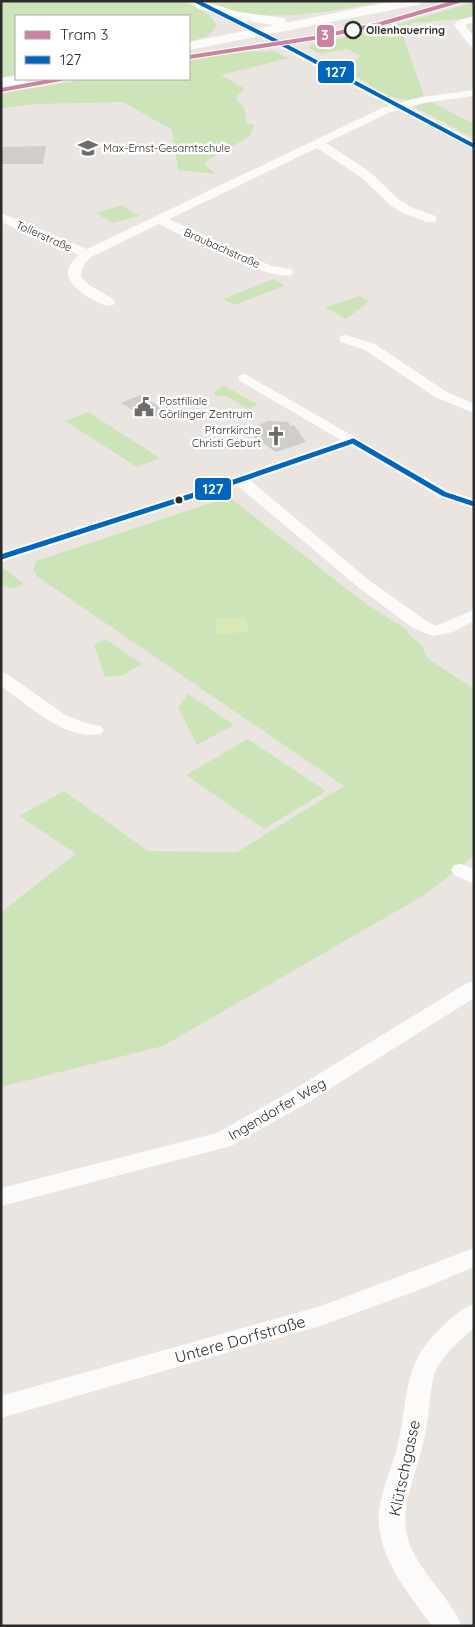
<svg xmlns="http://www.w3.org/2000/svg" width="475" height="1627" font-family="Quicksand,sans-serif">
	<style>
		.green { fill: #cde4b8 }
		.pitch { fill: #d8e9b6 }
		.building { fill: #d0cdca }
		.lines { fill: none; stroke-linecap: round; stroke-linejoin: round }
		.minor { fill: #fcfbfa; fill-rule: evenodd }
		.secondary { fill: #fcfbfa; fill-rule: evenodd }
		.bus-1-far1-casing { stroke: #fff; stroke-width: 6 }
		.bus-1-casing { stroke: #fff; stroke-width: 8 }
		.bus-1-far1 { stroke: #0065bd; stroke-width: 4 }
		.bus-1 { stroke: #0065bd; stroke-width: 5 }
		.tram-1-casing { stroke: #fff; stroke-width: 6 }
		.tram-1 { stroke: #ca83a0; stroke-width: 4 }
		.stop-dot { fill: #fff; stroke: #2b2b2b; stroke-width: 2.5 }
		.bus-dot { fill: #2b2b2b; stroke: #fff; stroke-width: 2 }
		.labels { text-anchor: middle; stroke-width: 5; stroke-linejoin: round; paint-order: stroke }
		.far-stop-label { font-size: 11px; font-weight: bold; fill: #2b2b2b; stroke: #fff; text-anchor: start }
		.far-poi-label { font-size: 11px; fill: #2b2b2b; stroke: #fff; text-anchor: start }
		.far-street-label { font-size: 11px; fill: #2b2b2b; stroke: #fff }
		.street-label { font-size: 14px; fill: #2b2b2b; stroke: #fff }
		.near-street-label { font-size: 16px; fill: #2b2b2b; stroke: #fff }
		.line-badge { stroke: #fff; stroke-width: 2 }
		.badge-label { font-size: 14px; text-anchor: middle; font-weight: bold; fill: #fff }
	</style>
	<rect width="100%" height="100%" fill="#eae5e0"/>
	<path class="green" d="M1 1H183C194 7 212 13 217 26L208 36 189 42V16H16V77L1 80Z
		M205 1H388C329 11 261 28 205 1Z
		M474 2V18L411 23 413 32 402 33 424 96C416 98 408 101 401 99 384 97 353 74 338 64L358 60 359 55 347 49 320 54 309 48 313 44 371 32Z
		M274 51 288 58 221 75 245 89 235 98 244 108 247 124 254 125 250 136 205 162 206 166 216 174 178 170 172 130 123 102 37 104 1 108V94L12 92 85 79H189V60L243 52Z
		M431 102 474 124V138L416 108 418 105Z
		M122 205 139 216 112 223 96 213Z
		M274 279 285 286 234 305 223 299Z
		M360 296 369 301 346 319 325 307Z
		M223 385 258 405 248 409 226 396H215L214 392Z
		M88 412 160 458 137 467 65 421Z
		M229 497 366 604 407 630 410 636 422 645 427 658 474 689V856L426 894 163 1046 1 1087V912L76 854 19 816 64 791 148 851 237 852 344 786 38 577 33 570 36 561Z
		M3 568 24 584 14 589 1 586Z
		M105 639 142 664 121 676 105 677 94 645Z
		M188 694 234 725 197 745 178 707Z
		M248 739 326 791 264 829 186 775Z"/>
	<path class="pitch" d="M246 618 249 632 217 634 215 619Z"/>
	<path class="building" d="M46 146 43 164H1V147Z
		M140 395 167 411 148 419 121 403Z
		M268 421 288 422 291 426 294 425 306 442 276 452 244 431Z"/>
	<g class="lines">
		<path class="minor" d="M474 16V22L465 25 474 37V47L470 46 454 25 457 21Z
			M260 30 400 103 422 97 474 90V96L423 103 409 107 474 141V149L398 110 388 113 326 143 370 172 398 199 411 207 435 216 437 219 435 222H427L403 213 390 205 362 178 317 148 169 219 271 266 292 269 293 272 292 275C267 281 185 236 159 224L91 257C85 263 81 267 81 277L89 285 113 299 115 302 113 305 108 306C96 303 66 287 68 271 69 265 74 259 79 255L1 222V213L87 249 380 109 390 106 256 35 255 33 256 31Z
			M346 335 375 344 445 391 474 404V413L435 397 365 350 341 342 339 339 341 336Z
			M245 374 449 491 474 499V509L439 497 352 446 251 481 370 581 425 620 435 626 474 610V621L453 632 433 636 413 628 358 587 238 486 1 562V552L211 485 341 440 240 381 238 378 240 375Z
			M1 673 7 674 64 714 85 723 101 726 104 730 101 734C68 742 26 704 1 686Z
			M461 864 474 869V884L454 875 451 870 454 865Z
			M474 981V998L307 1103 231 1146 1 1206V1188L217 1133 291 1091 467 983Z
			M474 1248V1267L419 1290 323 1325 1 1418V1396L321 1306Z
			M474 1304V1328C458 1342 441 1356 434 1375 429 1397 429 1419 424 1440 417 1473 396 1512 410 1545 422 1575 449 1596 462 1626H432C412 1598 386 1568 380 1533 374 1505 390 1474 397 1448 410 1398 400 1365 443 1326 452 1317 462 1308 474 1304Z"/>
		<path class="secondary" d="M204 1 238 12 284 18 286 21 285 23 394 1H424L417 5 189 50V42L275 25 236 20 197 8 195 5 197 2Z
			M16 75V79H29L26 82 1 88V78Z"/>
		<defs>
			<path id="bus-1-far1" d="M196 1 290 48 474 146"/>
			<path id="bus-1" d="M353 441 444 494 474 504
				M1 557 216 488 353 441"/>
		</defs>
		<use href="#bus-1-far1" class="bus-1-far1-casing"/>
		<use href="#bus-1" class="bus-1-casing"/>
		<use href="#bus-1-far1" class="bus-1-far1"/>
		<use href="#bus-1" class="bus-1"/>
		<defs>
			<path id="tram-1" d="M189 57 314 38 380 24 459 1
				M1 90 61 79"/>
		</defs>
		<use href="#tram-1" class="tram-1-casing"/>
		<use href="#tram-1" class="tram-1"/>
	</g>
	<defs>
		<symbol id="school-bare" viewBox="-9 -9 18 18"><path d="M0-5L7-2L0 1L-7-2ZM-4 1L0 2.5L4 1V4Q0 6-4 4Z" fill="#6e6c6a" stroke="#fff" stroke-width="2.5" paint-order="stroke"/></symbol>
		<symbol id="civic-bare" viewBox="-9 -9 18 18"><path d="M-.6-6.5H3V-4.5H.6V-3L4-1V1h2V6H-6V1h2V-1L-.6-3ZM-1.2 2.5V6h2.4V2.5Z" fill="#6e6c6a" stroke="#fff" stroke-width="2.5" paint-order="stroke"/></symbol>
		<symbol id="church-bare" viewBox="-9 -9 18 18"><path d="M-1.2-6h2.4v3.5h3.3v2.4h-3.3V6h-2.4V-.1h-3.3v-2.4h3.3Z" fill="#6e6c6a" stroke="#fff" stroke-width="2.5" paint-order="stroke"/></symbol>
	</defs>
	<g fill-rule="evenodd">
		<use href="#school-bare" x="74" y="134" width="28" height="28"/>
		<use href="#civic-bare" x="130" y="393" width="28" height="28"/>
		<use href="#church-bare" x="262" y="422" width="28" height="28"/>
	</g>
	<circle class="stop-dot" cx="353" cy="30" r="8"/>
	<circle class="bus-dot" cx="179" cy="500" r="4.5"/>
	<g class="labels">
		<g class="far-stop-label">
			<text x="366" y="34">Ollenhauerring</text>
		</g>
		<g class="far-poi-label">
			<text x="103" y="152">Max-Ernst-Gesamtschule</text>
			<text x="159" y="405">Postfiliale<tspan x="159" dy="13">Görlinger Zentrum</tspan></text>
			<text x="261" y="434" text-anchor="end">Pfarrkirche<tspan x="261" dy="13">Christi Geburt</tspan></text>
		</g>
		<g class="far-street-label">
			<text transform="translate(44 236) rotate(24)" y="4">Tollerstraße</text>
			<text transform="translate(222 248) rotate(24)" y="4">Braubachstraße</text>
		</g>
		<g class="street-label">
			<text transform="translate(277 1109) rotate(-30)" y="5">Ingendorfer Weg</text>
		</g>
		<g class="near-street-label">
			<text transform="translate(240 1339) rotate(-16)" y="6">Untere Dorfstraße</text>
			<text transform="translate(404 1468) rotate(-78)" y="6">Klütschgasse</text>
		</g>
	</g>
	<g class="line-badge">
		<rect x="316" y="24" width="19" height="24" rx="5" fill="#ca83a0"/>
		<rect x="317" y="60" width="38" height="24" rx="5" fill="#0065bd"/>
		<rect x="194" y="477" width="38" height="24" rx="5" fill="#0065bd"/>
	</g>
	<g class="badge-label">
		<text x="325" y="40">3</text>
		<text x="336" y="77">127</text>
		<text x="213" y="494">127</text>
	</g>
	<rect width="475" height="1627" fill="none" stroke="#2b2b2b" stroke-width="5"/>
	<rect x="15" y="15" width="175" height="65" fill="#ffffff" stroke="#aaaaaa"/>
	<rect x="25" y="31" width="25" height="8" fill="#ca83a0" stroke="#aaaaaa"/>
	<text x="60" y="40" font-size="15" fill="#2b2b2b">Tram 3</text>
	<rect x="25" y="56" width="25" height="8" fill="#0065bd" stroke="#aaaaaa"/>
	<text x="60" y="65" font-size="15" fill="#2b2b2b">127</text>
</svg>
